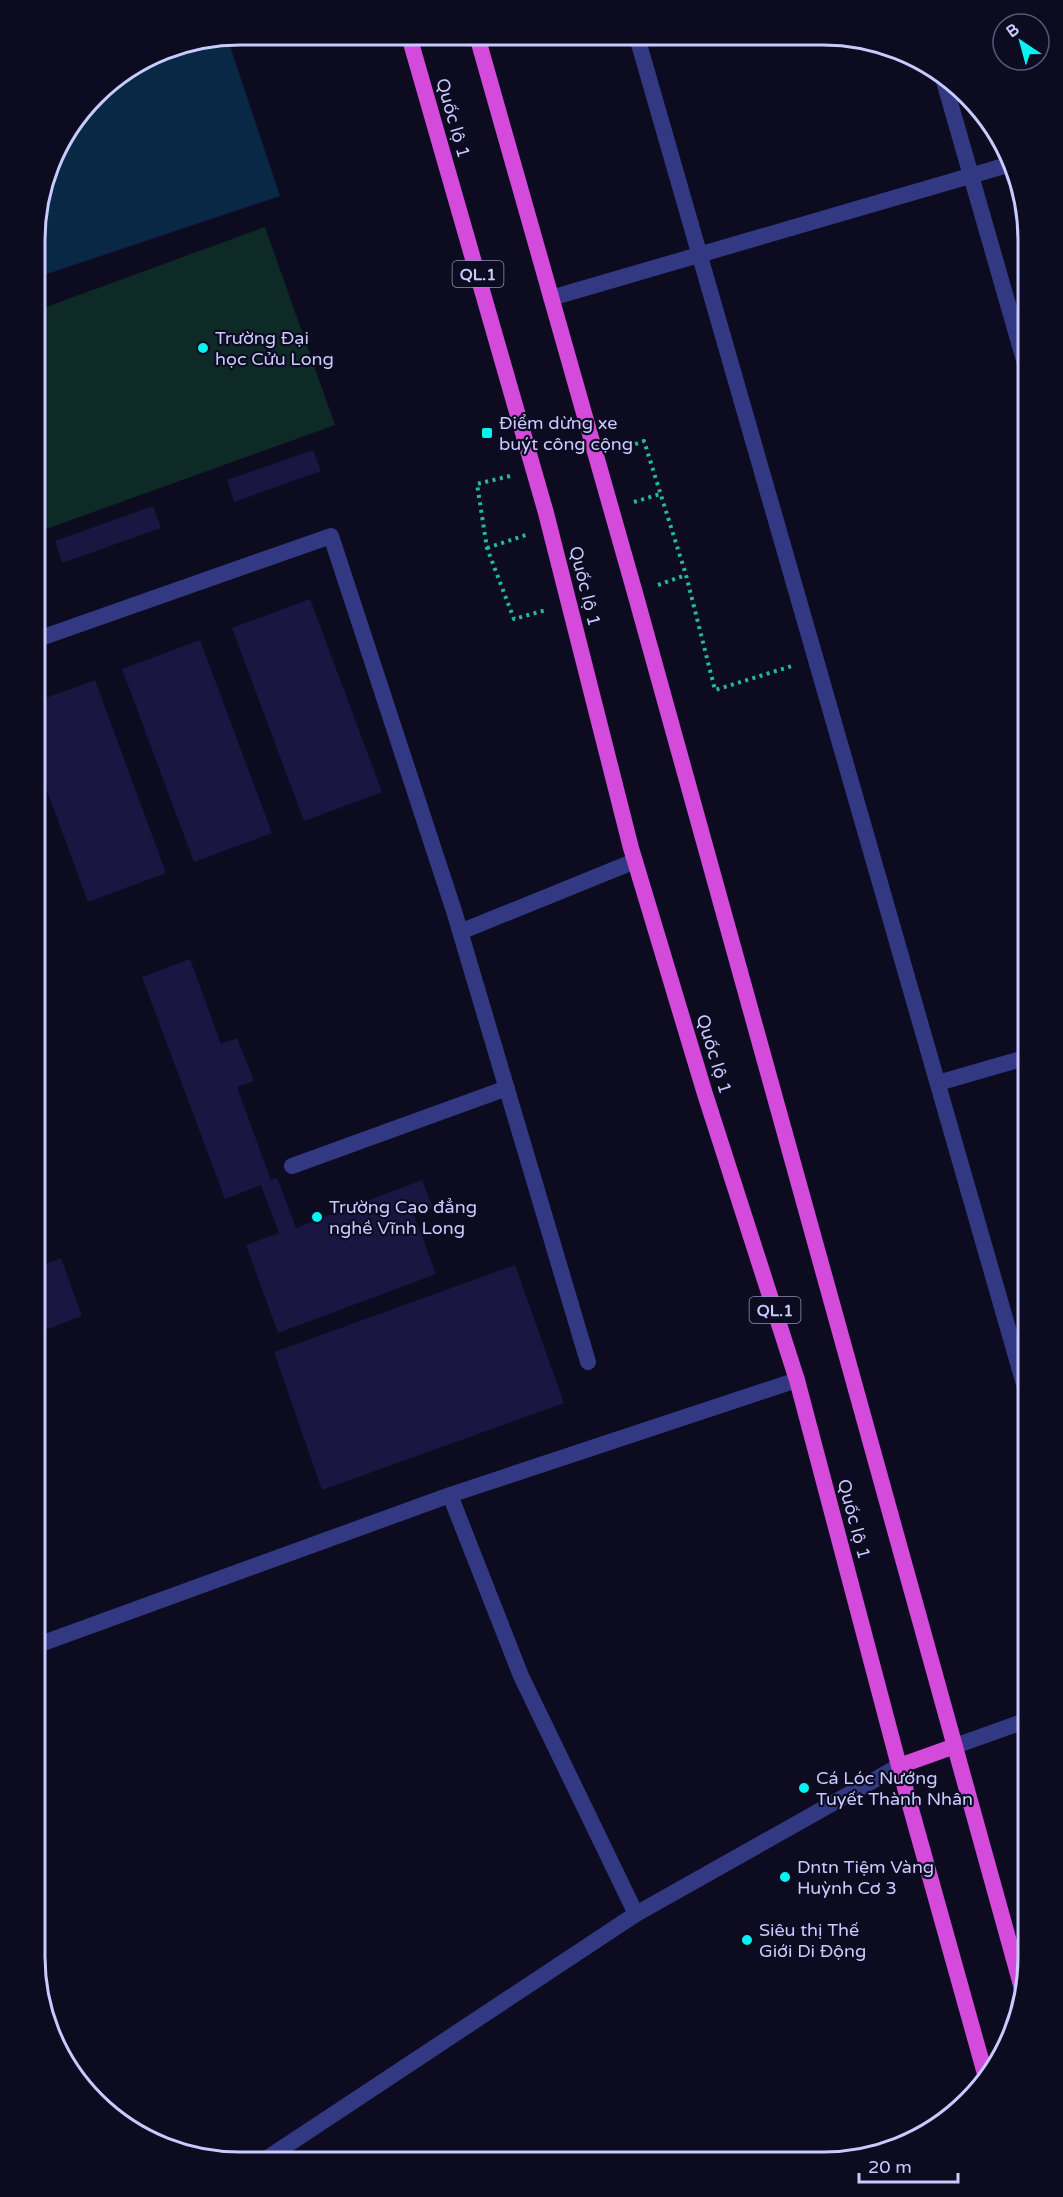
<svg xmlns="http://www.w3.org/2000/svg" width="1063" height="2197" font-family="'Varela Round',sans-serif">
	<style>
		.green { fill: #0e2a26 }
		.water { fill: #082846 }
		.building { fill: #191642 }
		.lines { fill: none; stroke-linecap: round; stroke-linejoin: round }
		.path { stroke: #25b89d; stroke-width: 4; stroke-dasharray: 3 4.5; stroke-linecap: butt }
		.service { stroke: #323982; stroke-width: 16 }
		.minor { stroke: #323982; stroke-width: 16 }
		.trunk { stroke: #d44ada; stroke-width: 16 }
		.poi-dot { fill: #00f4f0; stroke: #0c0b20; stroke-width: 2 }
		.labels { text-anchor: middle; stroke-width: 4.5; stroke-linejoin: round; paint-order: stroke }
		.shield { fill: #0c0b20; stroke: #9091bc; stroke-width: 1.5 }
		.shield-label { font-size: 16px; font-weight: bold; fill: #c9caff }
		.street-label { font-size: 18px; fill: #c9caff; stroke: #0c0b20 }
		.poi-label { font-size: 18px; fill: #c9caff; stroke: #0c0b20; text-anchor: start }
		.rim { fill: none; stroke: #c9caff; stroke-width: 3 }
	</style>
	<rect width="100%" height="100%" fill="#0c0b20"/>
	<path class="green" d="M265 227 335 425 35 533V311Z"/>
	<path class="water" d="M227 37 280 196 35 278V226L56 149 104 86 161 50Z"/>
	<path class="building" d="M313 450 321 471 234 502 227 480Z
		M153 506 161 528 62 563 55 541Z
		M310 599 382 792 304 821 232 628Z
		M200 640 272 833 194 862 122 669Z
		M95 680 166 873 88 902 35 758V702Z
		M190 959 221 1044 237 1038 254 1081 237 1087 271 1180 277 1178 296 1228 422 1180 433 1208 414 1215 436 1274 278 1333 246 1245 279 1233 261 1185 225 1199 142 977Z
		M35 1254 39 1267 61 1258 82 1316 35 1334Z
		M515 1265 564 1403 322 1490 274 1352Z"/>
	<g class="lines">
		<path class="path" d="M621 449 644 441 686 575 715 690 792 666
			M510 476 477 484 487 548 514 619 546 610
			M634 502 660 494
			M487 548 526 535
			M658 585 686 575"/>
		<path class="service" d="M35 640 331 536 454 911 588 1362
			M460 932 635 861
			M292 1166 507 1088"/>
		<path class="minor" d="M637 37 1028 1398
			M943 78 1028 374
			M551 298 1011 164
			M938 1083 1028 1057
			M450 1495 521 1676 636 1914
			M35 1646 450 1495 797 1380
			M955 1746 1028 1720
			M263 2161 636 1914 899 1766"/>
		<path class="trunk" d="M409 36 546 513 631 848 705 1094 797 1380 899 1766 987 2081
			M477 36 635 593 1023 1992
			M899 1766 955 1746"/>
	</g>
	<g class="poi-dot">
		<circle cx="203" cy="348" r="6"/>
		<rect x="481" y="427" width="12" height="12" rx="3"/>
		<circle cx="317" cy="1217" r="6"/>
		<circle cx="804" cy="1788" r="6"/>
		<circle cx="785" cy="1877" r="6"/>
		<circle cx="747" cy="1940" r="6"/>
	</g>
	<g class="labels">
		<g class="shield">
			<rect x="452.5" y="261" width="51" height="26" rx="4.5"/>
			<rect x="749.5" y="1297" width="51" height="26" rx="4.5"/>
		</g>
		<g class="shield-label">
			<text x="478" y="280">QL.1</text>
			<text x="775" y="1316">QL.1</text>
		</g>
		<g class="street-label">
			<text transform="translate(453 118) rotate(74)" y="6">Quốc lộ 1</text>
			<text transform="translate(585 586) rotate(76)" y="6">Quốc lộ 1</text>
			<text transform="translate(714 1054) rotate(73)" y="6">Quốc lộ 1</text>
			<text transform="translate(854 1519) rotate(75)" y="6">Quốc lộ 1</text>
		</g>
		<g class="poi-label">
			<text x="215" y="344">Trường Đại<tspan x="215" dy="21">học Cửu Long</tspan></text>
			<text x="499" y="429">Điểm dừng xe<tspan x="499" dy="21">buýt công cộng</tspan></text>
			<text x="329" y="1213">Trường Cao đẳng<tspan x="329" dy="21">nghề Vĩnh Long</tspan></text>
			<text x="816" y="1784">Cá Lóc Nướng<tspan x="816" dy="21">Tuyết Thành Nhân</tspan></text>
			<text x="797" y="1873">Dntn Tiệm Vàng<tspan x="797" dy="21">Huỳnh Cơ 3</tspan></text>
			<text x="759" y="1936">Siêu thị Thế<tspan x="759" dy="21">Giới Di Động</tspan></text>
		</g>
	</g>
	<path d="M0 0H1063V2197H0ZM240 45H823A195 195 0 0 1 1018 240V1957A195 195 0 0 1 823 2152H240A195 195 0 0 1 45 1957V240A195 195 0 0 1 240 45Z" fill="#0c0b20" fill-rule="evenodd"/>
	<path class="rim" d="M240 45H823A195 195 0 0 1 1018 240V1957A195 195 0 0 1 823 2152H240A195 195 0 0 1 45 1957V240A195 195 0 0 1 240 45Z"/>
	<g transform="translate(1021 42) rotate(324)"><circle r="28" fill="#0c0b20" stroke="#585779" stroke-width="1.5"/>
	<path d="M0-4.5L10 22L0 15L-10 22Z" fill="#00f4f0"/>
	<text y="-9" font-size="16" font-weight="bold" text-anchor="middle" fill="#c9caff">B</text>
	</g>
	<path d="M859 2173v9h99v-9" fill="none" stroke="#c9caff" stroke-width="3"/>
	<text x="868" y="2173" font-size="18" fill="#c9caff" stroke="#0c0b20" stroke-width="4.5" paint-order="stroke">20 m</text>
</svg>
